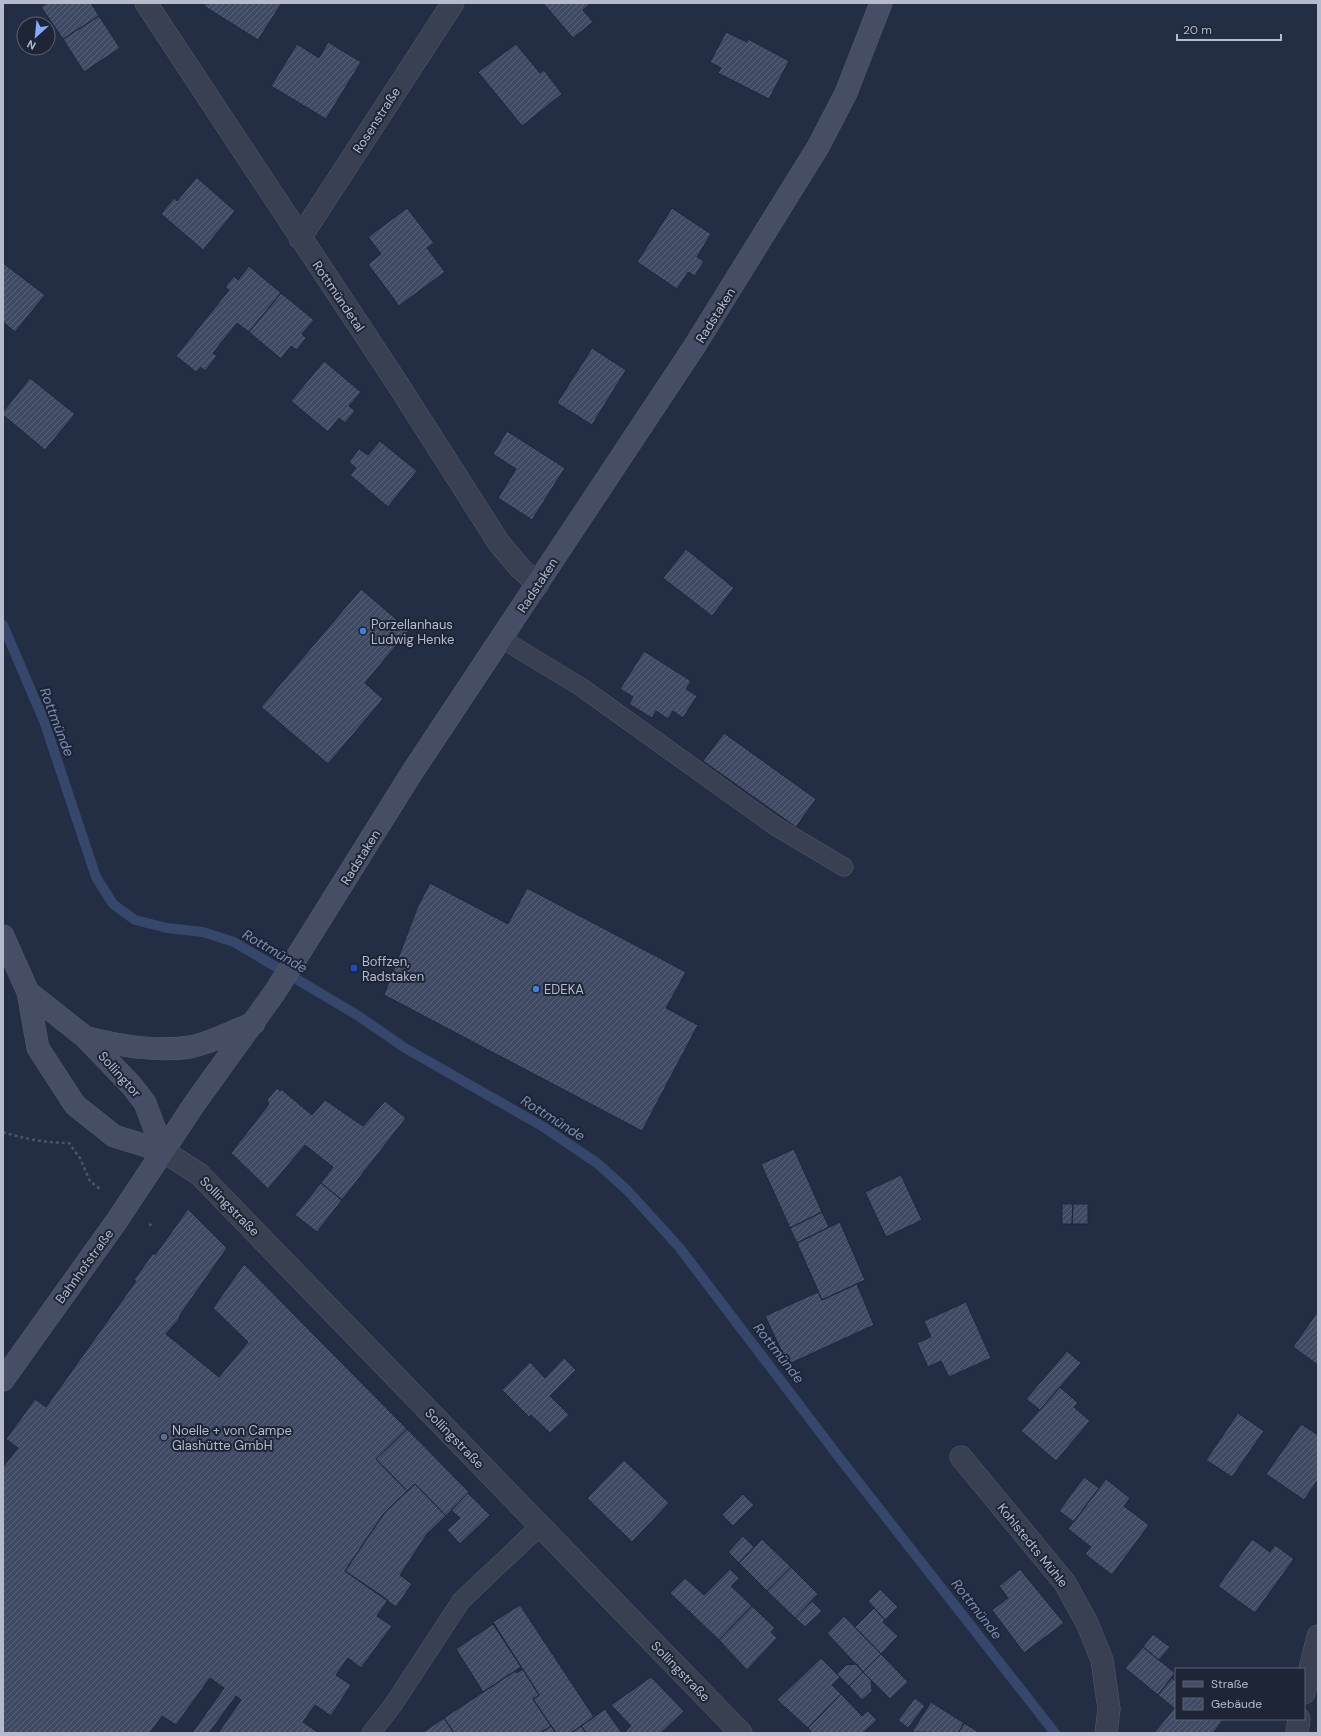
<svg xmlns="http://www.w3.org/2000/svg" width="1321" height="1736" font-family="'DM Sans',sans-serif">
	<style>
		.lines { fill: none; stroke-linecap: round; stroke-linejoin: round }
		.stream { stroke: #36476b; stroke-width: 10 }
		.building { fill: url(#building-hatch); stroke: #1f2739 }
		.service-casing { stroke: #535b6c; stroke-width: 19 }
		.minor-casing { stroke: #535b6c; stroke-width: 23 }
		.tertiary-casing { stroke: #535b6c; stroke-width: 23 }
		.secondary-casing { stroke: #535b6c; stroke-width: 23 }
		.path { stroke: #445a60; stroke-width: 2.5; stroke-dasharray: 3 3; stroke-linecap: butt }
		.service { stroke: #384052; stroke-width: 18 }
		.minor { stroke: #384052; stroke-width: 22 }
		.tertiary { stroke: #384052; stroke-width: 22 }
		.secondary { stroke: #464e65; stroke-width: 22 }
		.shop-dot { fill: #3f7fe0; stroke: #1d2537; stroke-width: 1.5 }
		.transit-dot { fill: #1a4fb4; stroke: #1d2537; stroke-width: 1.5 }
		.service-dot { fill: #5c6f8a; stroke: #1d2537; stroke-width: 1.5 }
		.labels { text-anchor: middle; stroke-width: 4; stroke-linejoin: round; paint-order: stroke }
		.street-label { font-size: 13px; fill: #b5bbcc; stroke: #1d2537 }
		.poi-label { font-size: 13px; fill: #b5bbcc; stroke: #1d2537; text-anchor: start }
		.water-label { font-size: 14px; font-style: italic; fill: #7a8eb6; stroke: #1d2537 }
	</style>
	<defs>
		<pattern id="building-hatch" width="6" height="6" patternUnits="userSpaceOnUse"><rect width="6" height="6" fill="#404a63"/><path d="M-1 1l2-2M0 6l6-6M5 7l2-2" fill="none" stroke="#596278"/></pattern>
	</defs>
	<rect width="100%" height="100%" fill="#232d43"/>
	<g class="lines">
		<path class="stream" d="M3 625 44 721 96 877 113 904 135 920 167 928 203 932 234 942 357 1015 405 1048 542 1126 597 1163 627 1190 679 1247 838 1456 1055 1733"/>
	</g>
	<path class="building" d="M47 3H91L99 16 63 39 41 7Z
		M206 3H282L258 40 204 6Z
		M543 3H591L583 10 593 22 573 38Z
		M99 16 120 48 84 72 63 39Z
		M726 32 747 42 748 39 789 61 769 99 718 73 721 68 710 62Z
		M328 42 361 62 326 119 271 86 297 44 319 58Z
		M516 44 540 73 544 70 562 94 522 126 478 72Z
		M194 175 235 211 203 250 161 214 174 198 177 201 196 178Z
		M407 208 434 243 427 248 445 272 399 306 368 264 381 254 368 237Z
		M672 208 711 234 697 257 704 261 695 276 688 272 677 289 637 262Z
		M3 263 45 295 15 332 3 322Z
		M249 266 281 293 249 332 237 323 213 353 217 356 205 371 201 367 196 372 176 356 229 290 225 287 234 276 238 280Z
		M281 293 314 320 302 334 306 338 297 350 291 346 281 359 249 332Z
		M592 348 626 370 592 425 557 403Z
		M324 361 361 392 349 406 355 411 345 423 339 418 328 432 291 401Z
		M30 378 75 414 45 450 3 415V412Z
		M507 431 565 468 532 520 498 498 516 469 493 454Z
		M380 441 417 471 388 507 350 475 356 468 349 462 359 449 368 455Z
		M686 549 734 588 712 616 663 578Z
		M361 589 409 630 365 683 383 699 328 764 261 707Z
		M644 651 691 681 686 689 697 696 683 718 673 711 668 719 656 711 652 718 629 704 633 697 620 689Z
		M724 733 816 799 796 827 703 761Z
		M430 883 508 924 527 888 686 972 666 1008 698 1025 642 1131 384 995 418 906Z
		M277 1088 280 1091 281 1089 312 1115 325 1100 363 1126 385 1101 406 1118 342 1200 321 1183 333 1167 305 1145 268 1189 231 1153 269 1104 267 1100Z
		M794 1149 822 1212 790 1228 761 1164Z
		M901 1175 922 1220 886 1237 865 1192Z
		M321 1183 342 1200 317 1232 295 1215Z
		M1062 1204H1073L1072 1224H1062Z
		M1073 1204H1088V1224H1072Z
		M188 1209 227 1248 180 1315 179 1319 166 1334 219 1377 248 1342 213 1308 244 1264 407 1429 376 1459 407 1491 385 1512 345 1571 388 1600 377 1616 392 1626 361 1668 348 1658 336 1675 351 1685 331 1716 315 1705 303 1722 319 1733H218L241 1700 236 1696 209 1733H192L224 1688 210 1678 176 1725 162 1716 150 1733H3V1467L18 1448 6 1439 35 1399 46 1407 136 1281 134 1280 153 1253 155 1255Z
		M822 1212 829 1227 797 1243 790 1228Z
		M840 1222 865 1280 822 1300 797 1243Z
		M857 1284 874 1325 791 1363 786 1360 765 1316 818 1292 822 1300Z
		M966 1302 991 1358 949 1377 941 1361 928 1367 917 1343 931 1337 924 1321Z
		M1318 1311V1365L1293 1347Z
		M1067 1351 1081 1363 1040 1410 1026 1399Z
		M564 1358 576 1370 550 1396 569 1415 550 1433 531 1415 529 1417 502 1390 530 1362 545 1378Z
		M1060 1387 1078 1403 1074 1407 1090 1421 1056 1461 1021 1431Z
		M1238 1413 1264 1431 1232 1477 1206 1460Z
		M1301 1424 1318 1435V1480L1304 1500 1266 1474Z
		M407 1429 469 1492 446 1516 415 1484 407 1491 376 1459Z
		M624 1460 669 1503 632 1542 587 1498Z
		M1084 1477 1099 1488 1074 1522 1059 1511Z
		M1106 1479 1130 1498 1124 1506 1149 1525 1112 1575 1085 1554 1091 1547 1068 1529Z
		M415 1484 446 1516 427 1534 400 1575 412 1584 396 1607 345 1571 385 1512Z
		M468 1493 490 1515 460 1544 447 1530 460 1518 451 1510Z
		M743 1494 754 1505 733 1526 722 1515Z
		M743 1536 754 1547 739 1563 728 1552Z
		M762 1539 791 1567 767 1591 739 1563Z
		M1252 1539 1270 1552 1275 1545 1294 1559 1255 1613 1218 1586Z
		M791 1567 818 1594 795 1618 767 1591Z
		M730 1569 739 1578 731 1586 752 1606 719 1640 670 1593 685 1578 704 1595Z
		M1020 1569 1064 1623 1024 1653 992 1610 1008 1598 999 1586Z
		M880 1589 898 1607 885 1620 868 1601Z
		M812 1601 822 1611 805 1627 795 1618Z
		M520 1605 594 1717 571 1733H556L533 1699 539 1695 493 1622Z
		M752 1606 775 1628 771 1632 777 1638 747 1670 719 1640Z
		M874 1608 885 1620 883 1622 898 1636 881 1654 855 1627Z
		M844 1616 881 1654 863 1672 827 1633Z
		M493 1624 521 1667 483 1692 456 1649Z
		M1153 1634 1170 1647 1159 1660 1143 1647Z
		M1143 1647 1175 1673 1158 1695 1125 1668Z
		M881 1654 908 1682 890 1699 863 1672Z
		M821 1658 840 1677 832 1685 841 1694 808 1728 777 1700Z
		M857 1664 863 1672 849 1686 837 1674 846 1665Z
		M523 1669 539 1695 533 1699 551 1726 540 1733H454L444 1718 515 1671 516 1673Z
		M863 1672 871 1680 872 1691 862 1700 849 1686Z
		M651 1677 684 1711 661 1733H627L626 1731 631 1726 611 1705Z
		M1172 1678 1176 1682V1706L1174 1708 1158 1695Z
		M841 1694 862 1716 868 1711 877 1720 863 1733H812L808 1728Z
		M915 1698 925 1706 908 1728 898 1720Z
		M931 1702 964 1723 958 1733 912 1732Z
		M1176 1706V1719L1223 1720 1213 1733H1154Z
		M605 1709 622 1733H586L581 1726Z
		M444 1718 454 1733H422Z
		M964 1723 980 1733H958Z
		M551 1726 556 1733H540Z
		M581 1726 586 1733H571Z"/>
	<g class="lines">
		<defs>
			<path id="service" d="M502 639 581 687 775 826 844 867
				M371 1733 393 1705 461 1601 540 1526"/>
			<path id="minor" d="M146 3 397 383 499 543 520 568 538 584
				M300 238 453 3
				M961 1457 1065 1583 1087 1623 1102 1660 1109 1709 1106 1733
				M1304 1693 1318 1636
				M1297 1733 1299 1719"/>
			<path id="tertiary" d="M163 1151 199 1174 741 1733"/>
			<path id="secondary" d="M3 936 28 992 38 1048 75 1105 114 1136 163 1151
				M28 992 85 1037 132 1086 145 1103 163 1151
				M85 1037C119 1046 155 1052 190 1047 211 1043 233 1031 254 1023
				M3 1380 116 1222 195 1103 275 992 411 774 694 347 818 147 846 93 881 3"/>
		</defs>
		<use href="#service" class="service-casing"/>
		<use href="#minor" class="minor-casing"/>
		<use href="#tertiary" class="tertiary-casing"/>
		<use href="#secondary" class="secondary-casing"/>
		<path class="path" d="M3 1132C25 1139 46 1143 69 1143L80 1158 90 1181 101 1190
			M149 1224 154 1227"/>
		<use href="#service" class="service"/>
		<use href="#minor" class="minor"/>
		<use href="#tertiary" class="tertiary"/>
		<use href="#secondary" class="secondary"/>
	</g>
	<g class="shop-dot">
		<circle cx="363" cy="631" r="4"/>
		<circle cx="536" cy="989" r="4"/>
	</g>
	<rect class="transit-dot" x="350" y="964" width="8" height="8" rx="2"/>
	<circle class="service-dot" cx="164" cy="1437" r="4"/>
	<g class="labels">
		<g class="street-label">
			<text transform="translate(376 120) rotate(-57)" y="5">Rosenstraße</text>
			<text transform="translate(339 296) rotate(56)" y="5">Rottmündetal</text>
			<text transform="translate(715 315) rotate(-58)" y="5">Radstaken</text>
			<text transform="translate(537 585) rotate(-57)" y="5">Radstaken</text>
			<text transform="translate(360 857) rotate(-58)" y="5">Radstaken</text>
			<text transform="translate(120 1074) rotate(48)" y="5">Sollingtor</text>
			<text transform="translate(230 1206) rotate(45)" y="5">Sollingstraße</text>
			<text transform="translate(84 1266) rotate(-54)" y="5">Bahnhofstraße</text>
			<text transform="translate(455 1438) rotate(46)" y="5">Sollingstraße</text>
			<text transform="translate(1033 1545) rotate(51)" y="5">Kohlstedts Mühle</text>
			<text transform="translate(681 1671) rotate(46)" y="5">Sollingstraße</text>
		</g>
		<g class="poi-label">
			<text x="371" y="629">Porzellanhaus<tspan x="371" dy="15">Ludwig Henke</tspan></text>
			<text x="362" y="966">Boffzen,<tspan x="362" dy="15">Radstaken</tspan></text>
			<text x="544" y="994">EDEKA</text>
			<text x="172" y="1435">Noelle + von Campe<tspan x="172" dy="15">Glashütte GmbH</tspan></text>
		</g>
		<g class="water-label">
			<text transform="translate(57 722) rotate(69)" y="5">Rottmünde</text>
			<text transform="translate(275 951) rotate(30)" y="5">Rottmünde</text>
			<text transform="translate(553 1118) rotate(32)" y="5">Rottmünde</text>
			<text transform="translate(779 1353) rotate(52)" y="5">Rottmünde</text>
			<text transform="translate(977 1609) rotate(52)" y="5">Rottmünde</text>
		</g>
	</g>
	<rect width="1321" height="1736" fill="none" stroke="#b5bbcc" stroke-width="8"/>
	<rect x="1175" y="1668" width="130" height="52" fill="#1d2537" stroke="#5a6173"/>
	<rect x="1183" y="1681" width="20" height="6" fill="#464e65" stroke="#5a6173"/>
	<text x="1211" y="1688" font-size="12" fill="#b5bbcc">Straße</text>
	<rect x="1183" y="1698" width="20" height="12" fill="url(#building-hatch)" stroke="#5a6173"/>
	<text x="1211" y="1708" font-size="12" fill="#b5bbcc">Gebäude</text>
	<g transform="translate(36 36) rotate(207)"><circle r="19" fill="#1d2537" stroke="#5a6173"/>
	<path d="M0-3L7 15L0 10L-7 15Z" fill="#87a9ff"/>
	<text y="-6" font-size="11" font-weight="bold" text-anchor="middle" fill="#b5bbcc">N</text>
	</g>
	<path d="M1177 34v6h104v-6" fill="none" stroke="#b5bbcc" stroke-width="2"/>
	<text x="1183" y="34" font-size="12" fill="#b5bbcc" stroke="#1d2537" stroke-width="3" paint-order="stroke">20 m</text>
</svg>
